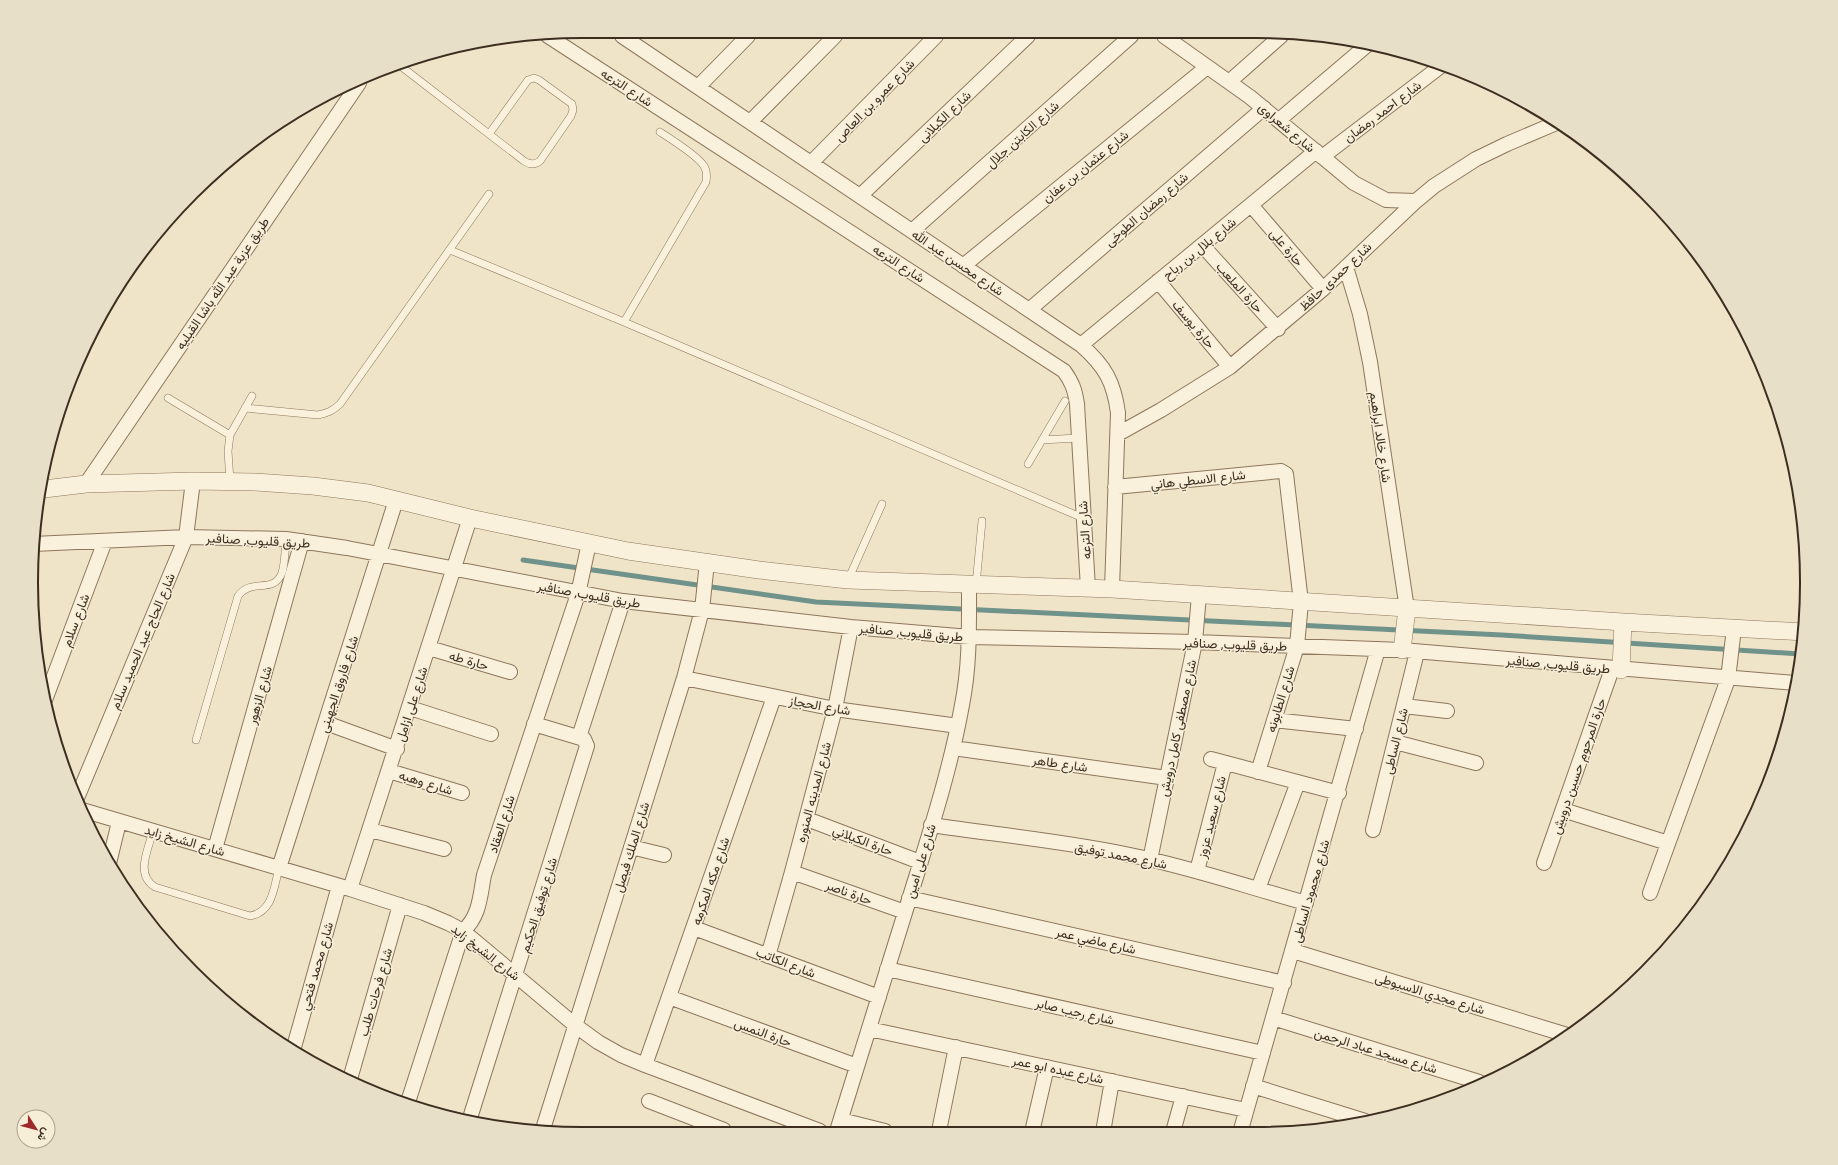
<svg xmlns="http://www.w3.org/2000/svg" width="1838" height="1165" font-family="Georgia,Vazirmatn,serif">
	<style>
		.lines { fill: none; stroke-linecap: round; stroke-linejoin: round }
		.stream { stroke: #6f938a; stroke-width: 5 }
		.service-casing { stroke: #8d765c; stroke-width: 8 }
		.minor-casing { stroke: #8d765c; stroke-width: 16 }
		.tertiary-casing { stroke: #8d765c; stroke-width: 18 }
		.service { stroke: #faf1dc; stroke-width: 7 }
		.minor { stroke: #faf1dc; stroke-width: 14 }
		.tertiary { stroke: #faf1dc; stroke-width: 17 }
		.labels { text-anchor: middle; stroke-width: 3; stroke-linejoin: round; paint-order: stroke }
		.street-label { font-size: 13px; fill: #3d2e20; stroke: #f7eed8 }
		.rim { fill: none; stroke: #3d2e20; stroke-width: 2 }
	</style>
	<rect width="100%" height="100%" fill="#f0e4c8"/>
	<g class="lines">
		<path class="stream" d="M523 560 816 602 1502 635 1800 654"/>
		<defs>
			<path id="service" d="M398 64 524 161C530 165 535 165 540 161L571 116 573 110 572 104 539 80 534 78 528 80 489 134
				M450 250 624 322 1083 518
				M624 322 706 182C707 176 707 171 704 166 698 156 671 139 660 132
				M168 398 230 435
				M245 408 318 415C327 413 333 411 340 404L489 194
				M1042 440 1078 438
				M1028 464 1065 401
				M230 481 228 451 230 435 252 396
				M848 580 882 504
				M976 585 982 521
				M196 740 238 596C252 577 273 595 282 573 285 563 285 550 286 539
				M153 831C148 850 135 875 155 887L250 916C273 912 274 887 279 868"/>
			<path id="minor" d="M548 36 1064 371C1072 382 1075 390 1077 404L1088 588
				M622 36 1081 345C1105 366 1114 382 1118 413L1112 589
				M1164 36 1250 97 1354 183 1386 200 1416 201
				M1229 82 1281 36
				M698 87 748 36
				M1279 120 1366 46
				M750 122 835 36
				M1322 157 1441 66
				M811 163 936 36
				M860 196 1028 36
				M1251 205 1323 289
				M912 231 1131 36
				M1202 245 1278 329
				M963 266 1207 67
				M1346 267 1360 314 1370 362 1407 609
				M1158 281 1230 367
				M1029 310 1264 108
				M1081 345 1316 151
				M1118 434 1161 410 1230 367 1323 289 1416 201 1434 186 1476 159 1507 144 1554 124
				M86 484 359 83
				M1115 487 1281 471 1286 474 1301 602 1297 646 1258 772
				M33 544 186 537 286 539 347 548 623 601 851 627 970 637 1195 642 1402 650 1795 683
				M429 648 510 672
				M684 678 835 709 958 726
				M45 700 105 541
				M1404 706 1447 711
				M410 708 491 734
				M1274 720 1356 729
				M326 723 397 749
				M579 737 623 601
				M1395 742 1476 763
				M953 748 1167 778
				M1211 759 1339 793
				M389 771 462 793
				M77 798 186 537 193 481
				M82 810 350 889 424 913 448 923 463 931 576 1026 598 1042 621 1055 645 1065 820 1131
				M1563 810 1668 843
				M807 819 920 862
				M931 825C998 835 1065 841 1130 855 1190 867 1248 887 1306 903
				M370 830 444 849
				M1373 830 1417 652
				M631 847 664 855
				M215 849 302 541
				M1150 860 1195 642 1199 595
				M109 863 119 822
				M1544 863 1612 669
				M279 868 396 500
				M1197 871 1225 763
				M792 872 905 912
				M350 889 470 518
				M1258 889 1298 782
				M1650 893 1728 679 1734 628
				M909 898 1284 983
				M694 928 879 997
				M1293 951 1567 1035
				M768 956 792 872 835 709 851 627
				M887 969 1263 1053
				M669 997 857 1066
				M1273 1018 1479 1082
				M869 1029 1246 1110
				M294 1047 339 886
				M645 1065 774 697
				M350 1079 400 905
				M1253 1086 1365 1121
				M649 1101 724 1130
				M408 1102 463 931C480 916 480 896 484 875L578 594 589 543
				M470 1118 587 746 584 739 534 724
				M841 1120 885 1131
				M543 1129 684 678 702 610 707 562
				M837 1131C861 1055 884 979 908 903 928 838 950 772 962 705 970 665 969 625 969 585
				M939 1131 956 1047
				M1032 1132 1047 1067
				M1103 1132 1112 1081
				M1173 1132 1183 1096
				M1240 1133 1378 649"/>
			<path id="tertiary" d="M44 489 86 484 193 481 255 482 313 486 368 493 470 518 628 551 759 570 848 580 1112 589 1623 622 1804 632
				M1402 650 1407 609
				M1621 670 1623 622"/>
		</defs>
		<use href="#service" class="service-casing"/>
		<use href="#minor" class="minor-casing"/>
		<use href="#tertiary" class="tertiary-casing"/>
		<use href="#service" class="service"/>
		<use href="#minor" class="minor"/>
		<use href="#tertiary" class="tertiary"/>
	</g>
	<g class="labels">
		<g class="street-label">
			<text transform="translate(627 87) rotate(33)" y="5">شارع الترعه</text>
			<text transform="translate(874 100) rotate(-46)" y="5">شارع عمرو بن العاص</text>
			<text transform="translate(1382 111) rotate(-37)" y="5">شارع احمد رمضان</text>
			<text transform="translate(944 116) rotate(-44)" y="5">شارع الكيلانى</text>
			<text transform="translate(1287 127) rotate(40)" y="5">شارع شعراوى</text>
			<text transform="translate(1022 134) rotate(-42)" y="5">شارع الكابتن جلال</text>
			<text transform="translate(1085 166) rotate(-39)" y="5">شارع عثمان بن عفان</text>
			<text transform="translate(1146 209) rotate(-41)" y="5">شارع رمضان الطوخى</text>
			<text transform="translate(1287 247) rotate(50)" y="5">حارة على</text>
			<text transform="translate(1199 248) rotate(-39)" y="5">شارع بلال بن رباح</text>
			<text transform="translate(958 262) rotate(34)" y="5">شارع محسن عبد الله</text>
			<text transform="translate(899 263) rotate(33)" y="5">شارع الترعه</text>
			<text transform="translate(1335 276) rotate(-43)" y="5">شارع حمدى حافظ</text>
			<text transform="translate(222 283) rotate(-56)" y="5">طريق عزبة عبد الله باشا القبليه</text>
			<text transform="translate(1240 287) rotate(48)" y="5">حارة الملعب</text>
			<text transform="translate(1194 324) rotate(50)" y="5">حارة يوسف</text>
			<text transform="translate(1381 437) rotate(82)" y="5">شارع خالد ابراهيم</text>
			<text transform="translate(1198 479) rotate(-6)" y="5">شارع الاسطي هاني</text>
			<text transform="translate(1084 530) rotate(-94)" y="5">شارع الترعه</text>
			<text transform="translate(258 540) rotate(3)" y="5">طريق قليوب, صنافير</text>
			<text transform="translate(589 594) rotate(10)" y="5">طريق قليوب, صنافير</text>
			<text transform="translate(75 620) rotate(-69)" y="5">شارع سلام</text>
			<text transform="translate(911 632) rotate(5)" y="5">طريق قليوب, صنافير</text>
			<text transform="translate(142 641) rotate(-67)" y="5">شارع الحاج عبد الحميد سلام</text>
			<text transform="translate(1235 644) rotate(2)" y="5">طريق قليوب, صنافير</text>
			<text transform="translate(469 660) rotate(16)" y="5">حارة طه</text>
			<text transform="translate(1558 664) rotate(5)" y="5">طريق قليوب, صنافير</text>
			<text transform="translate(338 684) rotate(-72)" y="5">شارع فاروق الجهينى</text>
			<text transform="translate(259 695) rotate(-74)" y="5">شارع الزهور</text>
			<text transform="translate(1280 699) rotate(-73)" y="5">شارع الطابونه</text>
			<text transform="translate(411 704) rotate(-72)" y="5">شارع على ازامل</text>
			<text transform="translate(820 705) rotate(10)" y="5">شارع الحجاز</text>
			<text transform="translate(1177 728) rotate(-78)" y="5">شارع مصطفى كامل درويش</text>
			<text transform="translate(1395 741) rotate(-76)" y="5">شارع الساطى</text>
			<text transform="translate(1060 763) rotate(8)" y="5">شارع طاهر</text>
			<text transform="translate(1578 766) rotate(-71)" y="5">حارة المرحوم حسين درويش</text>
			<text transform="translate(426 782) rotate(17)" y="5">شارع وهبه</text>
			<text transform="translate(813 792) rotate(-75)" y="5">شارع المدينه المنوره</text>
			<text transform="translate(1211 817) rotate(-76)" y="5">شارع سعيد عزوز</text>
			<text transform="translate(501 824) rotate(-72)" y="5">شارع العقاد</text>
			<text transform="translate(185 840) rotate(16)" y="5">شارع الشيخ زايد</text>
			<text transform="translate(863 840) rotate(21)" y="5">حارة الكيلاني</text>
			<text transform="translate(631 847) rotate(-73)" y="5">شارع الملك فيصل</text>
			<text transform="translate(1121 855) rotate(11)" y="5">شارع محمد توفيق</text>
			<text transform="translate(920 861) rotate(-73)" y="5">شارع على امين</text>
			<text transform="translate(710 881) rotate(-71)" y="5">شارع مكه المكرمه</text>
			<text transform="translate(1310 891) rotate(-74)" y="5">شارع محمود الساطى</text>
			<text transform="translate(849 892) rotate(20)" y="5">حارة ناصر</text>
			<text transform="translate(538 905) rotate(-73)" y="5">شارع توفيق الحكيم</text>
			<text transform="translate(1096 940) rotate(13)" y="5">شارع ماضي عمر</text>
			<text transform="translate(486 952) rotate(38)" y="5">شارع الشيخ زايد</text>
			<text transform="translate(786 962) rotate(21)" y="5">شارع الكاتب</text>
			<text transform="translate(316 966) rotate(-74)" y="5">شارع محمد فتحي</text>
			<text transform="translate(375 992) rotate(-74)" y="5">شارع فرحات طلب</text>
			<text transform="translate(1430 993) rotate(17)" y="5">شارع مجدي الاسيوطى</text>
			<text transform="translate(1075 1011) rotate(13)" y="5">شارع رجب صابر</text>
			<text transform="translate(763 1032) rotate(20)" y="5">حارة النمس</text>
			<text transform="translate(1376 1050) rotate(17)" y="5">شارع مسجد عباد الرحمن</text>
			<text transform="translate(1058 1069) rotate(12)" y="5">شارع عبده ابو عمر</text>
		</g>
	</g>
	<path d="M0 0H1838V1165H0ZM582 38H1256A544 544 0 0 1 1800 582V583A544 544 0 0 1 1256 1127H582A544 544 0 0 1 38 583V582A544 544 0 0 1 582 38Z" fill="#e8dfc9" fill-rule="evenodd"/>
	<path class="rim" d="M582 38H1256A544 544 0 0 1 1800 582V583A544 544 0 0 1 1256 1127H582A544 544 0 0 1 38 583V582A544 544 0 0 1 582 38Z"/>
	<g transform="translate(36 1129) rotate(126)"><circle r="19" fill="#f7eed8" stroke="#ada18e"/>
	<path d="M0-3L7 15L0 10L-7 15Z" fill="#9e2a2b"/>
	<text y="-6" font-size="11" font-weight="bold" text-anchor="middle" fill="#3d2e20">ش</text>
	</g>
</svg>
